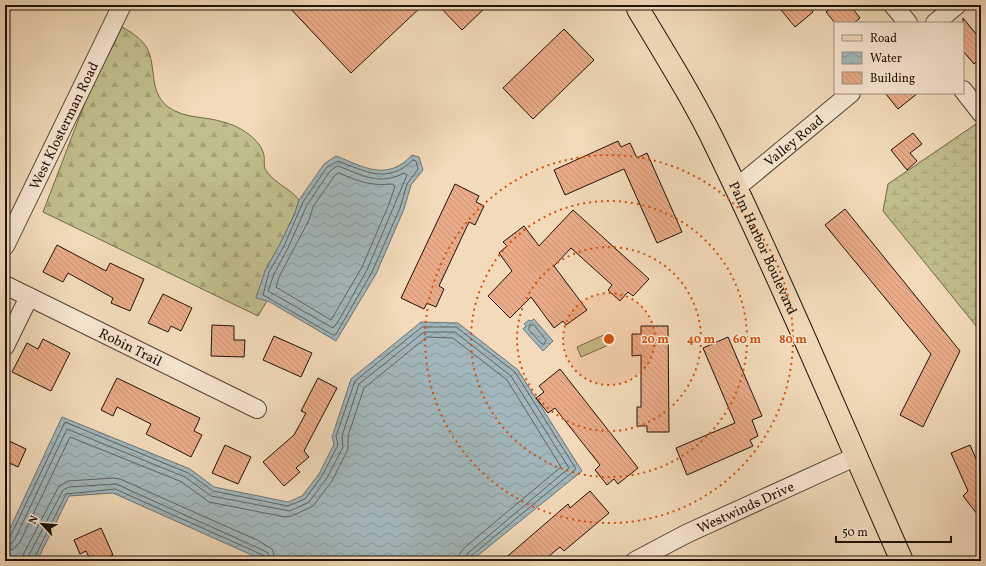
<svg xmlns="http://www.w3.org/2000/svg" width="986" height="566" font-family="Vollkorn,serif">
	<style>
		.forest { fill: url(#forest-firs); stroke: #70684c }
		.wetland { fill: url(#wetland-marsh); stroke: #70684c }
		.green { fill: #bfbe8c; stroke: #70684c }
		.water { fill: url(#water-waves); stroke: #6d7575 }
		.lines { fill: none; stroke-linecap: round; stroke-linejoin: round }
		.shore { stroke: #606463; stroke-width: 1 }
		.building { fill: url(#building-back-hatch); stroke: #20120b }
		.minor-casing { stroke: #544437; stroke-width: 20 }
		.major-casing { stroke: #20120b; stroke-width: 24 }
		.minor { stroke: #f7e7d2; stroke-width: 18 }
		.major { stroke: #f2daba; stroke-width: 22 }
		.ring { fill: none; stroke: #d4520c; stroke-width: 2; stroke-dasharray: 2 4 }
		.labels { text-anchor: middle; stroke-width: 3; stroke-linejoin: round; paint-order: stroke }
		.street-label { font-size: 14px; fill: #20120b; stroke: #f7e7d2 }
		.centre { fill: #d4520c; stroke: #f7e7d2; stroke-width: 2 }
		.ring-label { font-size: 12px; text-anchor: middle; font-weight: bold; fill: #d4520c; stroke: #f7e7d2; stroke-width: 3; stroke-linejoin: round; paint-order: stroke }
	</style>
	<defs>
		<pattern id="forest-firs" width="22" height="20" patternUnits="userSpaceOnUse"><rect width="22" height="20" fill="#bfbe8c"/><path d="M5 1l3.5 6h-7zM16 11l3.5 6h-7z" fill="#a4a277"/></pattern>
		<pattern id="wetland-marsh" width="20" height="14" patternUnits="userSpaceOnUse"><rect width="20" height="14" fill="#bfbe8c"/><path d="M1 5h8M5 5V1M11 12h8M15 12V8" fill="none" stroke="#a4a277"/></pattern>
		<pattern id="water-waves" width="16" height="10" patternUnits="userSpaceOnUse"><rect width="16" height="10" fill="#a1b7bb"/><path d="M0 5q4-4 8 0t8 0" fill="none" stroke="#8a9c9f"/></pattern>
		<pattern id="building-back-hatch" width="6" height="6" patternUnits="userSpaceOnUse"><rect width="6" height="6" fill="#e9ab88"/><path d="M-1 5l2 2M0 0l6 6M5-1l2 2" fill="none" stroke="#c89274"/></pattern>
	</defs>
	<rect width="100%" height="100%" fill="#f2daba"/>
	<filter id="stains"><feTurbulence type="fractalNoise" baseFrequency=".005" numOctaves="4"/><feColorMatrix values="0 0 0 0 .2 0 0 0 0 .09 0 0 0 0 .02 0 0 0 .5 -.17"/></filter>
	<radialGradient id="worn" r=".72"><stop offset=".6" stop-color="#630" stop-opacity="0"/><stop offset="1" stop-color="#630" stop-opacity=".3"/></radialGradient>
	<path class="forest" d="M122 27C131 32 141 38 147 48 157 67 148 91 168 107 185 119 205 116 223 122 237 125 258 137 263 152 266 159 262 166 267 172 276 184 291 189 299 200L295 213 280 244 265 271 267 301 258 316 43 212 86 100Z"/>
	<path class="wetland" d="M979 122 981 124V332L883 211 888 184Z"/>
	<path class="green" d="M608 333 613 343 581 357 577 347Z"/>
	<path class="water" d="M412 155 419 157 423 170 411 185 404 209 376 274 336 341 268 301 256 298 265 271 280 244 295 213 299 200 324 164 336 156C364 167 387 182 412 155Z
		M534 319 553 341 543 351 523 329 526 326 524 324 529 320 531 321Z
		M421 322 458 323 518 370 582 471 471 561H265L113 493 69 496 37 561H5V539L62 417 190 469 214 487 288 502 302 496 319 474 334 444 332 437 351 379Z"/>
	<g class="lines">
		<path class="shore" d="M413 160 416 161 418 169 407 184 400 208 372 272 336 334 333 335 263 295 269 272 284 246 303 202 327 167 338 161C365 171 388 185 413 160Z
			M338 166C362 175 379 186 404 173L407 175 367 270 339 320 333 328 268 291 274 274 288 248 307 205 330 171Z
			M339 173C360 182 370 186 393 184L395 186 389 204 362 267 331 320 276 287 279 277 309 220 313 207 335 175Z
			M530 325H534L546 340 544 344H542L529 330Z
			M5 540 10 537 65 422 188 473 213 491 288 506 305 499 322 476 338 445 336 436 355 381 422 327H456L515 372 576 469 471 556 469 561
			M5 545 11 544 15 539 67 429 185 477 211 496 290 511 309 502 327 478 343 447 342 436 359 384 424 332H455L511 376 569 468 468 553 464 561
			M5 551 14 549 20 542 70 437 182 482 209 502 285 517 292 516 313 506 332 481 348 449V436L364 388 427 337 453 338 507 380 561 467 464 548 459 555 458 561
			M22 561 24 553 59 486 68 481 113 478 120 479 259 541 272 549 276 561
			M28 561 29 555 63 490 69 487 116 484 256 547 268 553 270 561
			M33 561 66 494 115 489 254 551 264 556 265 561"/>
	</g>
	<path class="building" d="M287 5H423L351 73Z
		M438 5H488L462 30Z
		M777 5H808L813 12 795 27Z
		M835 5H850L860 18 854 23H835L826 12Z
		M963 18 981 40V58L974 64 963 51Z
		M564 29 594 60 533 119 503 88Z
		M885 93H918L898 109Z
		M913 133 922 144 910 153 917 161 907 170 891 150Z
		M618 141 621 147 630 143 637 158 647 153 682 232 657 243 624 169 565 195 554 170Z
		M455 184 479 196 476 202 484 206 475 225 469 222 439 286 444 289 436 307 427 303 424 309 401 298Z
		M845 209 960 351 923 427 900 415 931 354 825 225Z
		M573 210 649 279 633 296 628 292 620 301 608 290 612 285 571 248 554 266 587 310 566 325 563 321 554 328 531 297 510 318 488 296 512 271 499 253 507 246 503 242 524 226 539 246Z
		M57 245 106 271 110 263 144 279 130 311 111 303 113 298 68 273 63 282 43 272Z
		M163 294 192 308 181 331 171 326 168 332 148 323Z
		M212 325 234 326V340H245L244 357 211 356Z
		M641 326H668L669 432H647V426H637V407H641V355L632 356V334H641Z
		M274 336 312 353 301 377 263 360Z
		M728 337 762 416 752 420 758 436 750 440 753 446 687 475 676 448 735 423 703 348Z
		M43 339 70 353 51 391 12 372 27 343 38 349Z
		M560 369 638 468 618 484 614 479 607 485 595 470 600 465 555 408 548 413 536 398 544 392 539 386Z
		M117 378 200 418 194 431 202 435 191 457 146 434 151 424 117 407 113 416 101 410Z
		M318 378 337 388 304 451 309 457 296 468 300 472 284 486 263 462 294 435 306 413 301 411Z
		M5 439 26 449 18 467 5 461Z
		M225 445 251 457 238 484 212 473Z
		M970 445 981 470V519L963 496 968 491 951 453Z
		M590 491 609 513 564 551 560 547 543 561H502L568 504 570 508Z
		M101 528 113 555 99 561H91L86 551 80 554 74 540Z"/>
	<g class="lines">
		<defs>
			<g id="minor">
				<path d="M893 5 908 23"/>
				<path d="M935 23 957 5"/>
				<path d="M963 90 981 113"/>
				<path id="s1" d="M735 189 851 93"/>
				<path id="s2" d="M5 246 122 5"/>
				<path id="s3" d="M5 285 257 409"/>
				<path d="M5 346 29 297"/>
				<path id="s4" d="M635 561 686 534 857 456"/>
			</g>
			<g id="major">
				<path id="s5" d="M638 5V9C665 54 694 100 717 148 783 284 841 423 902 561"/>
			</g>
		</defs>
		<use href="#minor" class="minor-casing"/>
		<use href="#major" class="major-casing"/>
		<use href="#minor" class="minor"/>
		<use href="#major" class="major"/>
	</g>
	<circle cx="609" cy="339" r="46" fill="#d4520c" fill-opacity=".12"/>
	<g class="ring">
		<circle cx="609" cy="339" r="46"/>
		<circle cx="609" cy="339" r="92"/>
		<circle cx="609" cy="339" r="138"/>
		<circle cx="609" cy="339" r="184"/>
	</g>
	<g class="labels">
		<g class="street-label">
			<text dy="5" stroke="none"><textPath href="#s2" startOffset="134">West Klosterman Road</textPath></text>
			<text dy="5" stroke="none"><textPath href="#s1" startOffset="76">Valley Road</textPath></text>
			<text dy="5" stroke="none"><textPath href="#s5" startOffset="274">Palm Harbor Boulevard</textPath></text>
			<text dy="5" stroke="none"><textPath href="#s3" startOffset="140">Robin Trail</textPath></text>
			<text dy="5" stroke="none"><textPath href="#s4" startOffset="123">Westwinds Drive</textPath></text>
		</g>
	</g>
	<circle cx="609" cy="339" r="6" class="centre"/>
	<g class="ring-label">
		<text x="655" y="343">20 m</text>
		<text x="701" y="343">40 m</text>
		<text x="747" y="343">60 m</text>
		<text x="793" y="343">80 m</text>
	</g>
	<rect width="986" height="566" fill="none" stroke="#f2daba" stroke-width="20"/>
	<rect x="6" y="6" width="974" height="554" fill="none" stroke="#20120b" stroke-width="2"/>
	<rect x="10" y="10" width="966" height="546" fill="none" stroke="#20120b"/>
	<rect x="834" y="22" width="130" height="72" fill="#f7e7d2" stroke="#a19282"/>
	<rect x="842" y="35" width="20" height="6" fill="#f2daba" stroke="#a19282"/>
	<text x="870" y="42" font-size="12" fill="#20120b">Road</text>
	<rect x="842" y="52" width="20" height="12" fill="url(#water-waves)" stroke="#a19282"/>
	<text x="870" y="62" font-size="12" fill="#20120b">Water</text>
	<rect x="842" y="72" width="20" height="12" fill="url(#building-back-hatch)" stroke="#a19282"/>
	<text x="870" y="82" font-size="12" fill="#20120b">Building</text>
	<g transform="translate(42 524) rotate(296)" stroke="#f7e7d2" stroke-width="3" paint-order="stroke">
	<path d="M0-3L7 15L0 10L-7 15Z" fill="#20120b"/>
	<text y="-6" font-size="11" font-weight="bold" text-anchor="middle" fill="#20120b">N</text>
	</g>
	<path d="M836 536v6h115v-6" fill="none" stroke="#20120b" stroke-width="2"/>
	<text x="842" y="536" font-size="12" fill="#20120b" stroke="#f7e7d2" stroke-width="3" paint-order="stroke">50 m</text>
	<rect width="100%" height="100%" filter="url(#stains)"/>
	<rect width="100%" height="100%" fill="url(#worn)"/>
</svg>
